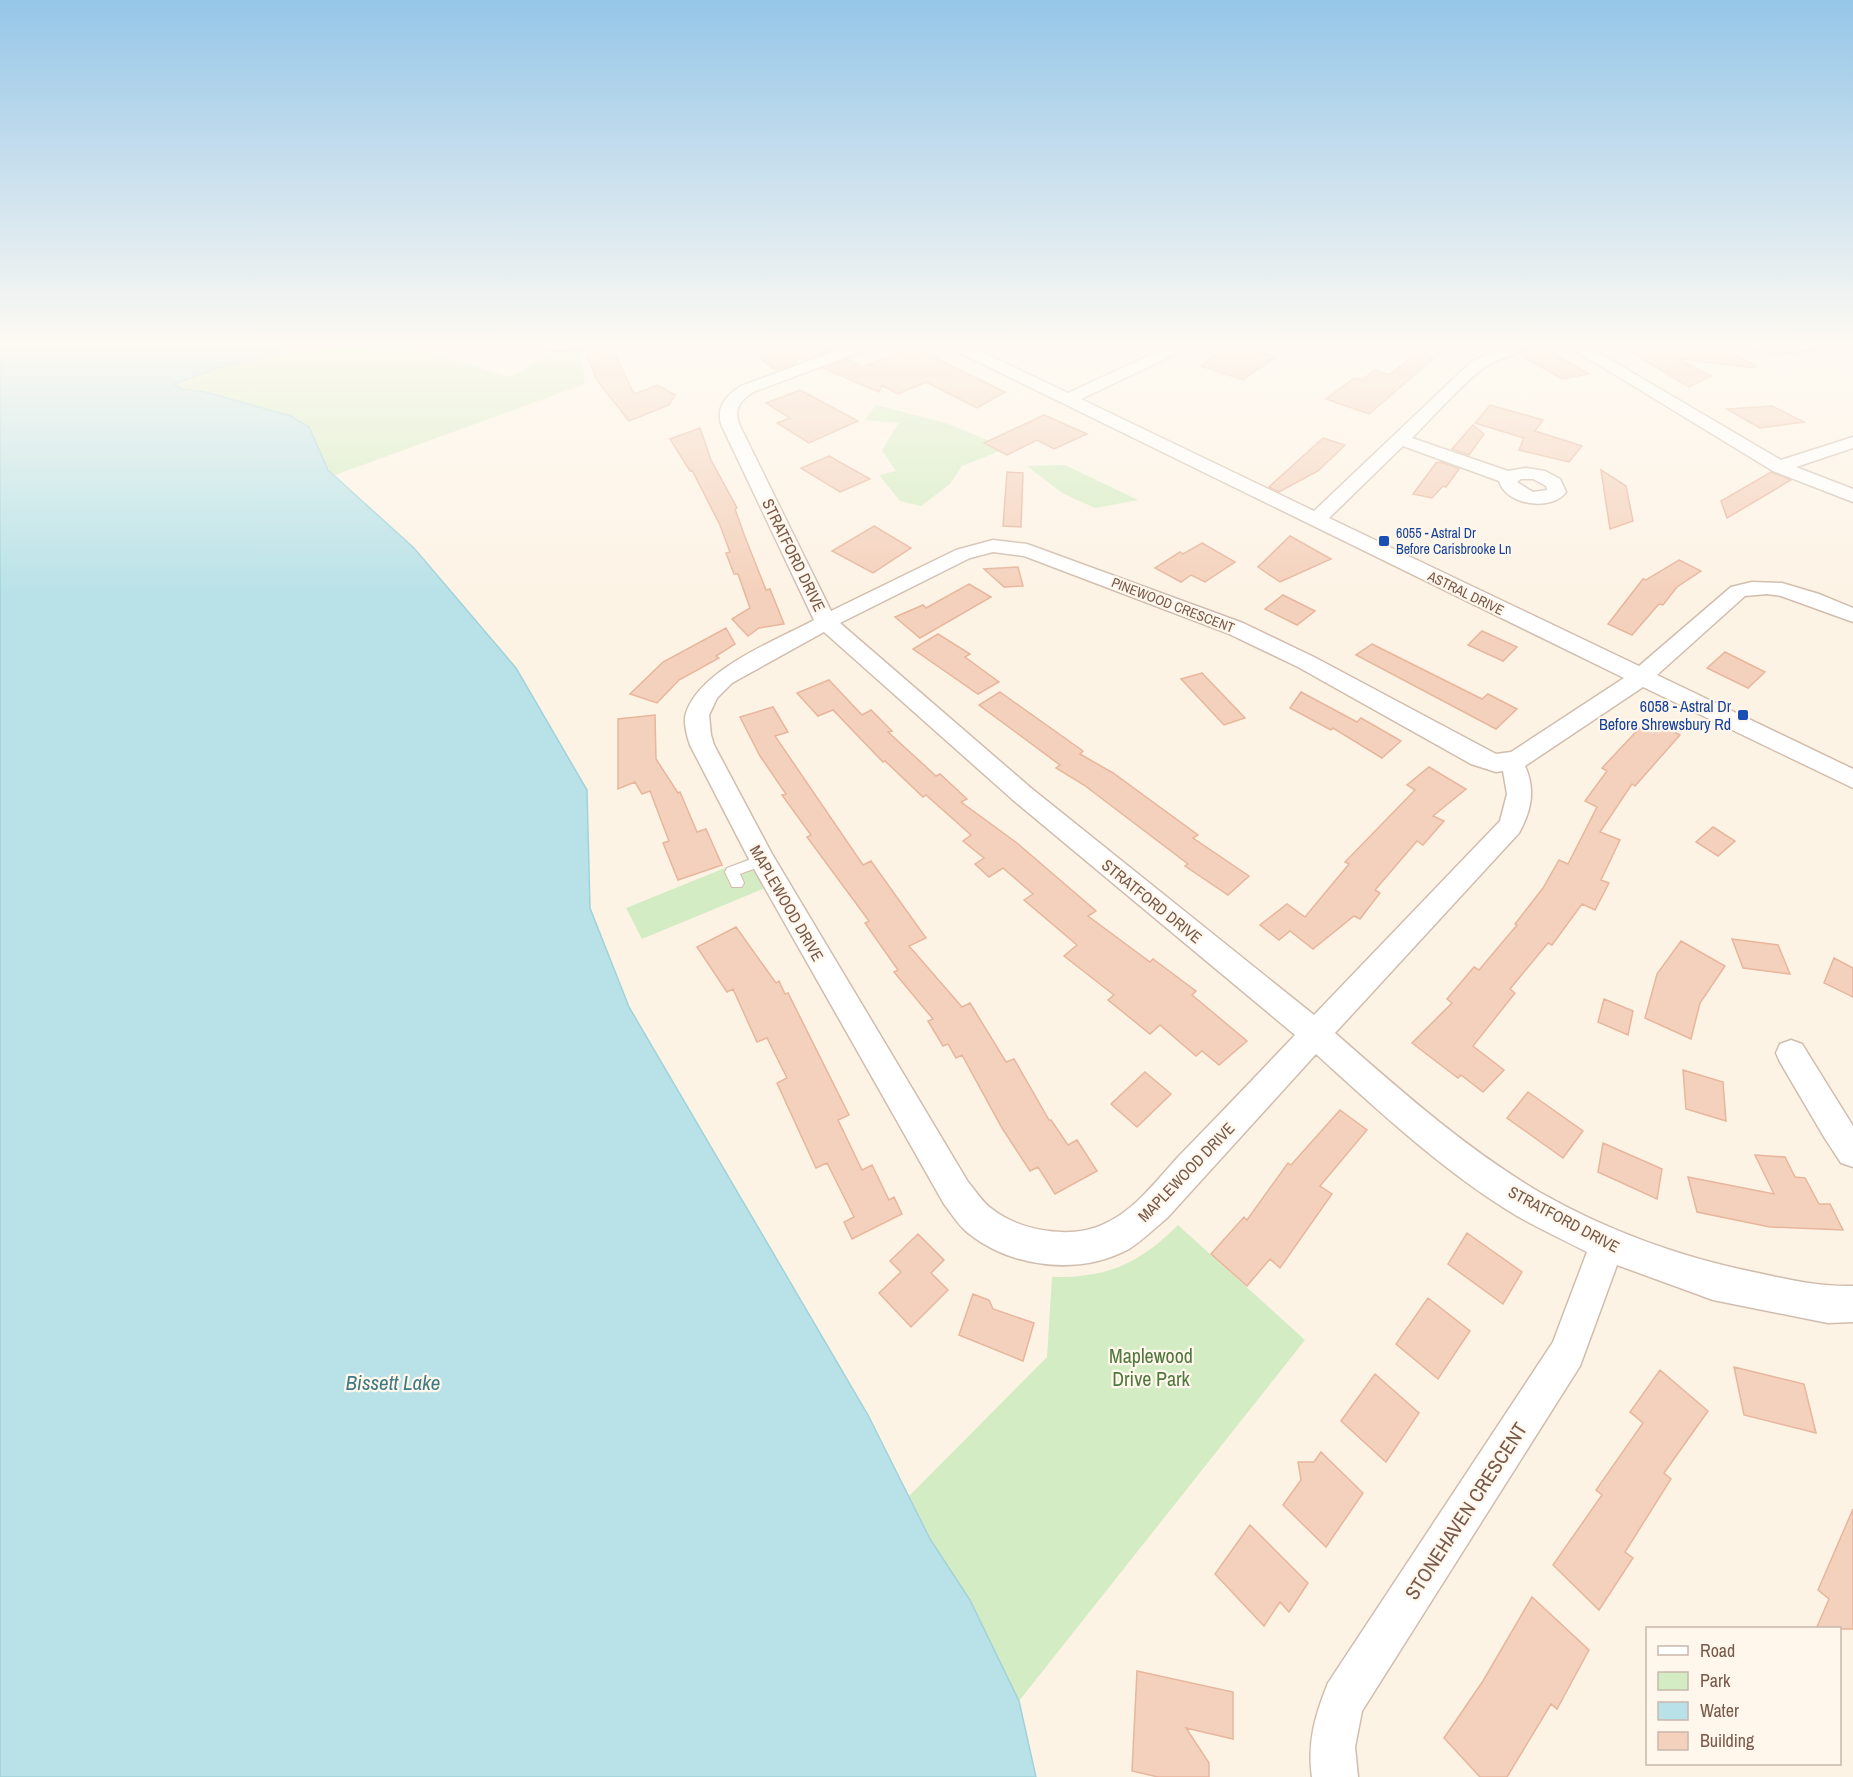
<svg xmlns="http://www.w3.org/2000/svg" width="1853" height="1777" font-family="'Archivo Narrow',sans-serif">
	<style>
		.green { fill: #d4ecc3 }
		.water { fill: #b9e2e8; stroke: #9fd2da; stroke-width: 1.5 }
		.building { fill: #f4d1bc; stroke: #e7b69c; stroke-width: 1.5 }
		.lines { fill: none; stroke-linecap: round; stroke-linejoin: round }
		.service-casing { stroke: #d1bdad; stroke-width: 2 }
		.minor-casing { stroke: #d1bdad; stroke-width: 3 }
		.service { fill: #fff; fill-rule: evenodd }
		.minor { fill: #fff; fill-rule: evenodd }
		.transit-dot { fill: #1a4fb4; stroke: #fff7ec; stroke-width: 2 }
		.labels { text-anchor: middle; stroke-width: 4.5; stroke-linejoin: round; paint-order: stroke }
		.far-transit-label { font-size: 14px; fill: #164399; stroke: #fff7ec; text-anchor: start }
		.far-street-label { font-size: 14px; fill: #775849; stroke: #fff7ec }
		.street-label { font-size: 16px; fill: #775849; stroke: #fff7ec }
		.transit-label { font-size: 16px; fill: #164399; stroke: #fff7ec; text-anchor: end }
		.near-park-label { font-size: 20px; fill: #50783e; stroke: #fff7ec }
		.near-street-label { font-size: 20px; fill: #775849; stroke: #fff7ec }
		.near-water-label { font-size: 21px; font-style: italic; fill: #3f7b84; stroke: #fff7ec }
	</style>
	<rect width="100%" height="100%" fill="#fdf3e5"/>
	<path class="green" d="M403 344 510 377 547 356 553 350H580L585 384 335 475C316 461 318 431 297 418L205 392 182 389 174 384 218 368 281 353Z
		M876 405 946 423 990 441 1020 443 962 466 950 484 921 506 900 501 879 475 896 471 882 450 899 423 865 420Z
		M1065 465 1138 500 1095 508 1062 493 1027 466Z
		M747 859 765 888 642 939 626 908Z
		M1178 1225 1305 1340 1019 1701 970 1600 930 1539 909 1496 1047 1357 1052 1277C1107 1278 1139 1264 1178 1225Z"/>
	<path class="water" d="M0 343H279L281 353 218 368 174 384 182 389 205 392 291 416 309 427 328 470 414 548 516 668 587 790 590 908 629 1007 868 1415 930 1539 970 1600 1019 1701 1036 1777H0Z"/>
	<path class="building" d="M765 343H814L830 351 805 360 798 357 795 364 776 370 758 357 780 349Z
		M1615 343H1711L1755 365 1754 368 1676 358 1712 376 1689 387Z
		M1229 344 1248 349 1275 357 1243 380 1201 366Z
		M1537 345 1589 374 1562 379 1521 355Z
		M913 347 1005 392 977 408 926 382 898 394 882 385 879 392 823 368 847 359 862 367Z
		M1423 348 1433 359 1369 414 1326 399 1354 378 1362 380 1375 370 1389 375Z
		M613 350 634 394 658 385 675 395 669 405 629 421 597 380 587 355Z
		M800 390 858 421 809 443 777 423 790 418 766 403Z
		M1490 405 1543 420 1535 431 1582 446 1569 462 1519 450 1524 438 1475 423Z
		M1772 406 1804 422 1760 428 1727 409Z
		M1044 415 1087 434 1054 449 1037 440 1007 455 984 443Z
		M1473 425 1484 434 1469 455 1452 449Z
		M700 428 711 460 737 508 735 509 745 537 766 590 770 589 784 624 759 628 748 636 732 619 750 608 738 574H734L726 553 730 552 720 525 692 470 690 471 670 439Z
		M1323 438 1345 445 1318 471 1279 492 1269 487Z
		M829 456 870 479 840 492 801 468Z
		M1441 462 1459 469 1446 487 1443 486 1432 498 1413 494 1436 463Z
		M1601 470 1626 486 1633 521 1610 529Z
		M1007 472 1023 473 1021 527 1003 526Z
		M1771 472 1791 480 1727 518 1721 501Z
		M874 526 911 548 873 573 832 551Z
		M1290 536 1331 559 1280 582 1258 567Z
		M1202 543 1235 562 1205 582 1191 575 1181 582 1155 568 1180 552 1183 554Z
		M1679 560 1701 571 1677 587 1663 605 1659 604 1632 635 1608 624 1643 579 1646 580Z
		M1018 567 1023 586 1004 587 984 569Z
		M969 584 991 597 920 638 895 617 923 605 926 608Z
		M1283 595 1315 611 1297 625 1265 609Z
		M726 628 735 644 716 656 719 658 679 680 657 703 630 694 663 662Z
		M1482 631 1517 647 1503 661 1468 645Z
		M938 634 970 654 965 657 999 682 978 694 913 649Z
		M1372 644 1482 699 1488 694 1517 709 1496 729 1356 655Z
		M1725 652 1765 672 1748 688 1707 668Z
		M1202 673 1245 718 1224 725 1181 679Z
		M829 680 862 715 871 710 892 731 888 732 936 776 940 774 967 799 961 802 1017 843 1096 911 1088 916 1150 962 1153 959 1196 991 1192 995 1247 1041 1219 1065 1202 1051 1196 1056 1160 1025 1150 1034 1108 1000 1114 995 1064 956 1077 945 1024 900 1033 894 1003 868 989 877 975 864 984 858 963 841 971 835 926 795 923 797 885 761 883 762 833 710 818 716 797 693Z
		M1000 692 1083 751 1080 754 1113 773 1198 835 1193 838 1249 876 1228 895 1185 866 1188 864 1084 785 1056 768 1060 765 979 705Z
		M1301 692 1357 722 1361 718 1401 741 1382 758 1333 728 1331 730 1290 708Z
		M773 707 788 732 775 736 863 865 871 861 926 938 909 946 962 1007 970 1003 1006 1062 1014 1059 1049 1120H1051L1068 1145 1077 1140 1097 1171 1055 1194 1038 1167 1030 1171 1002 1128 962 1055 956 1058 948 1044 943 1046 928 1021 933 1019 894 972 898 970 865 923 869 921 807 837 811 835 782 795 786 794 760 756 740 717Z
		M655 715 656 759 678 793 680 792 697 832 706 829 722 865 678 880 663 843 669 841 650 791 642 794 635 782 618 789V719Z
		M1649 718 1680 735 1635 786 1632 784 1600 832 1620 840 1601 880 1609 883 1595 910 1582 904 1552 945 1548 943 1510 989 1515 993 1473 1046 1504 1070 1483 1092 1461 1075 1458 1078 1412 1043 1452 1003 1447 999 1474 967 1479 970 1517 925 1515 924 1543 888 1559 860 1568 864 1597 807 1585 801 1607 771 1602 768Z
		M1429 767 1466 789 1433 816 1444 821 1423 845 1417 841 1375 890 1380 893 1360 919 1354 916 1313 949 1290 931 1279 940 1260 925 1287 904 1305 917 1349 864 1345 862 1415 790 1407 785Z
		M1713 827 1735 841 1718 856 1696 842Z
		M736 927 776 983 779 981 785 994 788 993 849 1115 838 1120 862 1170 872 1165 889 1200 894 1197 902 1214 852 1239 844 1222 854 1217 827 1163 816 1168 777 1083 787 1078 767 1038 757 1042 733 989 727 992 697 947Z
		M1732 939 1778 945 1790 974 1743 968Z
		M1681 941 1725 966 1700 1003 1691 1039 1645 1018 1657 974Z
		M1834 958 1853 968V997L1824 983Z
		M1604 999 1633 1011 1628 1035 1598 1022Z
		M1683 1070 1723 1082 1726 1121 1686 1109Z
		M1145 1072 1171 1094 1137 1127 1111 1104Z
		M1528 1092 1583 1131 1563 1158 1507 1118Z
		M1340 1110 1367 1130 1320 1186 1332 1194 1280 1268 1270 1259 1247 1286 1211 1254 1244 1217 1247 1220 1288 1163 1291 1165Z
		M1603 1143 1662 1169 1657 1199 1598 1172Z
		M1755 1155 1785 1157 1795 1177 1805 1178 1819 1204H1830L1843 1230 1770 1227 1697 1212 1688 1177 1774 1194Z
		M1467 1233 1522 1272 1503 1304 1448 1264Z
		M918 1234 944 1260 931 1273 948 1290 911 1327 879 1293 901 1272 890 1261Z
		M973 1294 989 1300 993 1309 1034 1323 1023 1361 959 1335Z
		M1428 1298 1470 1331 1438 1379 1396 1344Z
		M1734 1367 1804 1384 1816 1433 1744 1415Z
		M1660 1370 1708 1411 1664 1473 1671 1479 1625 1552 1633 1558 1599 1610 1553 1565 1602 1495 1596 1490 1643 1423 1630 1412Z
		M1375 1374 1419 1413 1386 1462 1341 1421Z
		M1321 1452 1363 1493 1326 1547 1283 1505 1301 1480 1298 1462H1314Z
		M1853 1509V1629H1816L1829 1599 1818 1590Z
		M1250 1525 1308 1583 1289 1612 1280 1602 1264 1626 1215 1574Z
		M1532 1597 1589 1650 1557 1709 1551 1704 1507 1777H1480L1444 1738 1483 1681Z
		M1137 1671 1233 1692V1739L1186 1728 1209 1763V1777H1158L1132 1771Z"/>
	<g class="lines">
		<defs>
			<path id="service" d="M762 855 767 856 769 860 767 864 740 874 744 883 742 887H732L725 872 727 868Z"/>
			<path id="minor" d="M529 343H597L594 346C580 350 539 354 529 343Z
				M857 343H879L876 346 753 392C740 401 734 408 739 424L831 611 956 550 993 540 1027 544 1243 623 1314 657 1496 754 1511 752 1624 678 946 346 943 343H963L1068 393 1176 343H1196L1193 346 1081 399 1314 511 1471 362 1512 343H1536C1530 350 1494 360 1482 369 1457 389 1435 415 1412 438L1508 471 1526 468 1545 471 1560 479 1566 492C1552 512 1505 505 1499 481L1403 446 1329 518 1639 666 1731 587 1752 582 1782 583 1819 594 1853 608V622L1781 596 1767 594 1745 596 1657 675 1853 769V788L1643 687 1525 766C1536 790 1531 811 1519 833L1335 1033C1400 1090 1466 1149 1541 1193 1608 1231 1683 1258 1758 1273 1790 1280 1821 1287 1853 1286V1322L1828 1323 1713 1300 1617 1265 1580 1366 1362 1711 1355 1747 1358 1777H1312C1307 1743 1315 1715 1328 1683L1553 1342 1587 1252C1564 1240 1540 1229 1517 1216 1444 1172 1380 1112 1316 1054L1168 1217C1155 1228 1143 1240 1129 1249 1079 1276 1012 1268 968 1233 958 1225 952 1214 944 1204L753 867 690 745C687 736 683 722 686 713 701 669 775 641 814 620L721 424C716 406 727 395 741 386ZM1521 479H1533L1546 486 1547 490 1533 492 1517 482ZM993 552 1024 556 1227 633 1298 667 1471 764 1496 772 1503 771 1507 794 1500 821 1314 1015 1031 788 840 623 970 558ZM824 632 1013 800 1295 1035C1256 1076 1217 1117 1178 1157 1157 1180 1134 1211 1104 1224 1071 1240 1020 1231 992 1209 982 1202 976 1191 968 1182L772 854 714 745 711 735 709 715 717 698 732 683Z
				M1563 343H1582L1781 460 1853 437V448L1796 467 1853 489V502L1773 471Z
				M1733 343H1823C1809 358 1754 351 1736 346Z
				M1791 1040 1802 1044 1853 1126V1167L1841 1163 1824 1137 1780 1062 1776 1053 1780 1044Z"/>
		</defs>
		<use href="#service" class="service-casing"/>
		<use href="#minor" class="minor-casing"/>
		<use href="#service" class="service"/>
		<use href="#minor" class="minor"/>
	</g>
	<linearGradient id="sky" x2="0" y2="1"><stop stop-color="#95c6e8"/><stop offset="0.58" stop-color="#fefaf3"/><stop offset="1" stop-color="#fefaf3" stop-opacity="0"/></linearGradient>
	<rect width="1853" height="592" fill="url(#sky)"/>
	<g class="transit-dot">
		<rect x="1378" y="535" width="12" height="12" rx="3"/>
		<rect x="1737" y="709" width="12" height="12" rx="3"/>
	</g>
	<g class="labels">
		<g class="far-transit-label">
			<text x="1396" y="538">6055 - Astral Dr<tspan x="1396" dy="16">Before Carisbrooke Ln</tspan></text>
		</g>
		<g class="far-street-label">
			<text transform="translate(1466 593) rotate(26)" y="5">ASTRAL DRIVE</text>
			<text transform="translate(1173 605) rotate(21)" y="5">PINEWOOD CRESCENT</text>
		</g>
		<g class="street-label">
			<text transform="translate(794 555) rotate(64)" y="6">STRATFORD DRIVE</text>
			<text transform="translate(1152 901) rotate(39)" y="6">STRATFORD DRIVE</text>
			<text transform="translate(787 903) rotate(60)" y="6">MAPLEWOOD DRIVE</text>
			<text transform="translate(1186 1172) rotate(-46)" y="6">MAPLEWOOD DRIVE</text>
			<text transform="translate(1564 1219) rotate(28)" y="6">STRATFORD DRIVE</text>
		</g>
		<g class="transit-label">
			<text x="1731" y="712">6058 - Astral Dr<tspan x="1731" dy="18">Before Shrewsbury Rd</tspan></text>
		</g>
		<g class="near-park-label">
			<text x="1151" y="1363">Maplewood<tspan x="1151" dy="23">Drive Park</tspan></text>
		</g>
		<g class="near-street-label">
			<text transform="translate(1466 1511) rotate(-57)" y="7">STONEHAVEN CRESCENT</text>
		</g>
		<g class="near-water-label">
			<text x="393" y="1390">Bissett Lake</text>
		</g>
	</g>
	<rect x="1646" y="1627" width="195" height="138" fill="#fff7ec" stroke="#c9b7ab" stroke-width="1.5"/>
	<rect x="1658" y="1646" width="30" height="9" fill="#ffffff" stroke="#c9b7ab" stroke-width="1.5"/>
	<text x="1700" y="1657" font-size="18" fill="#775849">Road</text>
	<rect x="1658" y="1672" width="30" height="18" fill="#d4ecc3" stroke="#c9b7ab" stroke-width="1.5"/>
	<text x="1700" y="1687" font-size="18" fill="#775849">Park</text>
	<rect x="1658" y="1702" width="30" height="18" fill="#b9e2e8" stroke="#c9b7ab" stroke-width="1.5"/>
	<text x="1700" y="1717" font-size="18" fill="#775849">Water</text>
	<rect x="1658" y="1732" width="30" height="18" fill="#f4d1bc" stroke="#c9b7ab" stroke-width="1.5"/>
	<text x="1700" y="1747" font-size="18" fill="#775849">Building</text>
</svg>
